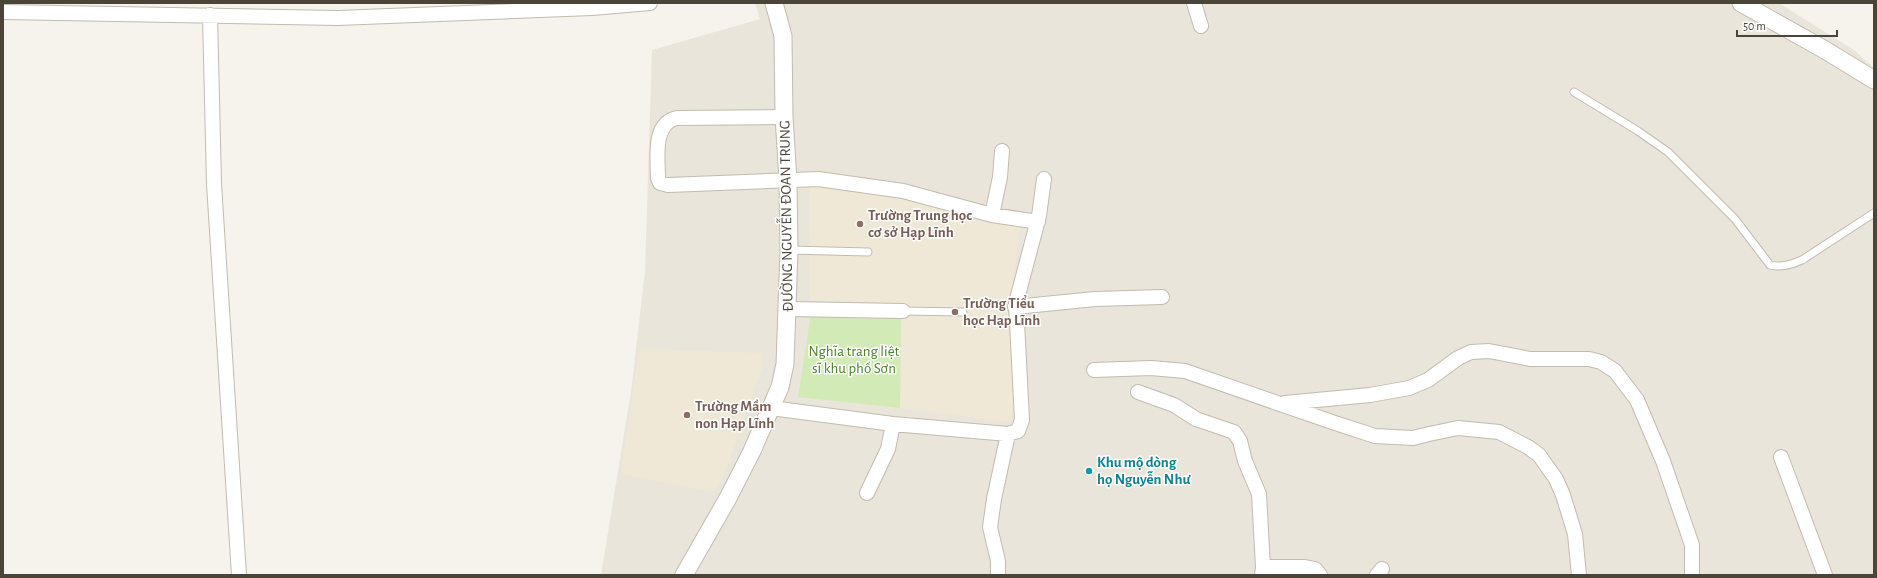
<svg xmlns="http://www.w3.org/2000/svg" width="1877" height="578" font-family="'Alegreya Sans',sans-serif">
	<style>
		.residential { fill: #eae5da }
		.education { fill: #efe8d6 }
		.green { fill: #d2eab5 }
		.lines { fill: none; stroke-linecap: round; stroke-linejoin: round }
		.service-casing { stroke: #c2bbae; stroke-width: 9 }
		.minor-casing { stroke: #c2bbae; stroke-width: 16 }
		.tertiary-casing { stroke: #c2bbae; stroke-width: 19 }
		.service { stroke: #fff; stroke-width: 7 }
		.minor { stroke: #fff; stroke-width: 14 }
		.tertiary { stroke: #fff; stroke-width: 17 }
		.education-dot { fill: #8d6e63; stroke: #fff; stroke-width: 1.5 }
		.culture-dot { fill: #0f9aa8; stroke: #fff; stroke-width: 1.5 }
		.labels { text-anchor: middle; stroke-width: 3; stroke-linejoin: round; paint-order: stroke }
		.education-label { font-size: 15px; font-weight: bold; fill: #785e54; stroke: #fff; text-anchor: start }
		.street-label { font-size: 15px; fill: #4b4439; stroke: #fff }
		.park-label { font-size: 15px; fill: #4a7f2a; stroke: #fff }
		.culture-label { font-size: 15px; font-weight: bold; fill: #0d838f; stroke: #fff; text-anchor: start }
	</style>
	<rect width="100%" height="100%" fill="#f6f3ec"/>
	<path class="residential" d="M755 3H1779L1854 50 1874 68V575H601L631 392 645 271 652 50 760 19Z"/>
	<path class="education" d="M809 182 902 195 914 202 1020 226 1011 292 1010 319 1014 381 1013 411 1011 417 1006 421H1000L900 408 901 304 810 300Z
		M639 349 763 353V365L728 464 715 492 621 474Z"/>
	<path class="green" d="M811 314 901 317 900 408 798 397Z"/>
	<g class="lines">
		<defs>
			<path id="service" d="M1574 92 1638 131 1668 152 1735 219 1770 265C1782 268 1792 264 1802 260L1874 213
				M789 250 868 252
				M903 311 963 312"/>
			<path id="minor" d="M1194 3 1201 26
				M3 12 338 18 592 8 650 3
				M210 15 214 184 239 575
				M784 117 677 118C652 123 658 159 658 178L660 183 668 185 818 179 903 191 992 215 1038 222
				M992 215 1000 177 1002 151
				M1015 307 1095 299 1162 297
				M788 309 903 311
				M1094 370 1151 368 1185 371 1335 423 1375 436 1413 438 1429 434 1458 428 1499 432 1528 447 1539 455 1556 479 1563 495 1575 534 1579 575
				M1138 392 1174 405 1196 419 1234 432 1240 441 1245 461 1259 494 1263 567 1262 575
				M1285 403 1370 395 1409 388 1428 380 1458 358 1471 352 1489 351 1530 359H1589L1601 362 1615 371 1637 400 1663 461 1692 545V575
				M771 408 893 424 1008 434 1018 431 1022 420 1016 303 1039 216 1044 179
				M1781 457 1825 575
				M867 493 888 449 893 424
				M1263 567H1305L1315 569 1320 575
				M998 575V561L990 527 994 499 1008 434
				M1377 575 1382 569"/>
			<path id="tertiary" d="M1741 3 1825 50 1874 80
				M684 575 728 498 752 451 780 387 785 364 789 250 788 180 784 117 783 36 774 3"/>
		</defs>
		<use href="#service" class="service-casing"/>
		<use href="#minor" class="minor-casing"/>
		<use href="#tertiary" class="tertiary-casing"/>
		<use href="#service" class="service"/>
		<use href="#minor" class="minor"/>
		<use href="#tertiary" class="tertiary"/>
	</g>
	<g class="education-dot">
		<circle cx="860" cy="224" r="4"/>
		<circle cx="955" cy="312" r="4"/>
		<circle cx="687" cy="415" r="4"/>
	</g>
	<circle class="culture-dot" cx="1089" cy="471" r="4"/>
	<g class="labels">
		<g class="education-label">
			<text x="868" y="220">Trường Trung học<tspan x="868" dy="17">cơ sở Hạp Lĩnh</tspan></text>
			<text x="963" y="308">Trường Tiểu<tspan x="963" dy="17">học Hạp Lĩnh</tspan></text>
			<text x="695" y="411">Trường Mầm<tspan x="695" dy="17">non Hạp Lĩnh</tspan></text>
		</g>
		<g class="street-label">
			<text transform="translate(786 216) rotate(-91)" y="5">ĐƯỜNG NGUYỄN ĐOAN TRUNG</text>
		</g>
		<g class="park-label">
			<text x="854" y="356">Nghĩa trang liệt<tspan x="854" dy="17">sĩ khu phố Sơn</tspan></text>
		</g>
		<g class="culture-label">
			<text x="1097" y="467">Khu mộ dòng<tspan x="1097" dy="17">họ Nguyễn Như</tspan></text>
		</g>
	</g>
	<rect width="1877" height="578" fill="none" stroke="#4b4439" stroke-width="8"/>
	<path d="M1737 30v6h100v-6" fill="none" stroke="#4b4439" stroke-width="2"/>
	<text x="1743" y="30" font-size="12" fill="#4b4439" stroke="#ffffff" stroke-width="3" paint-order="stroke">50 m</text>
</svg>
